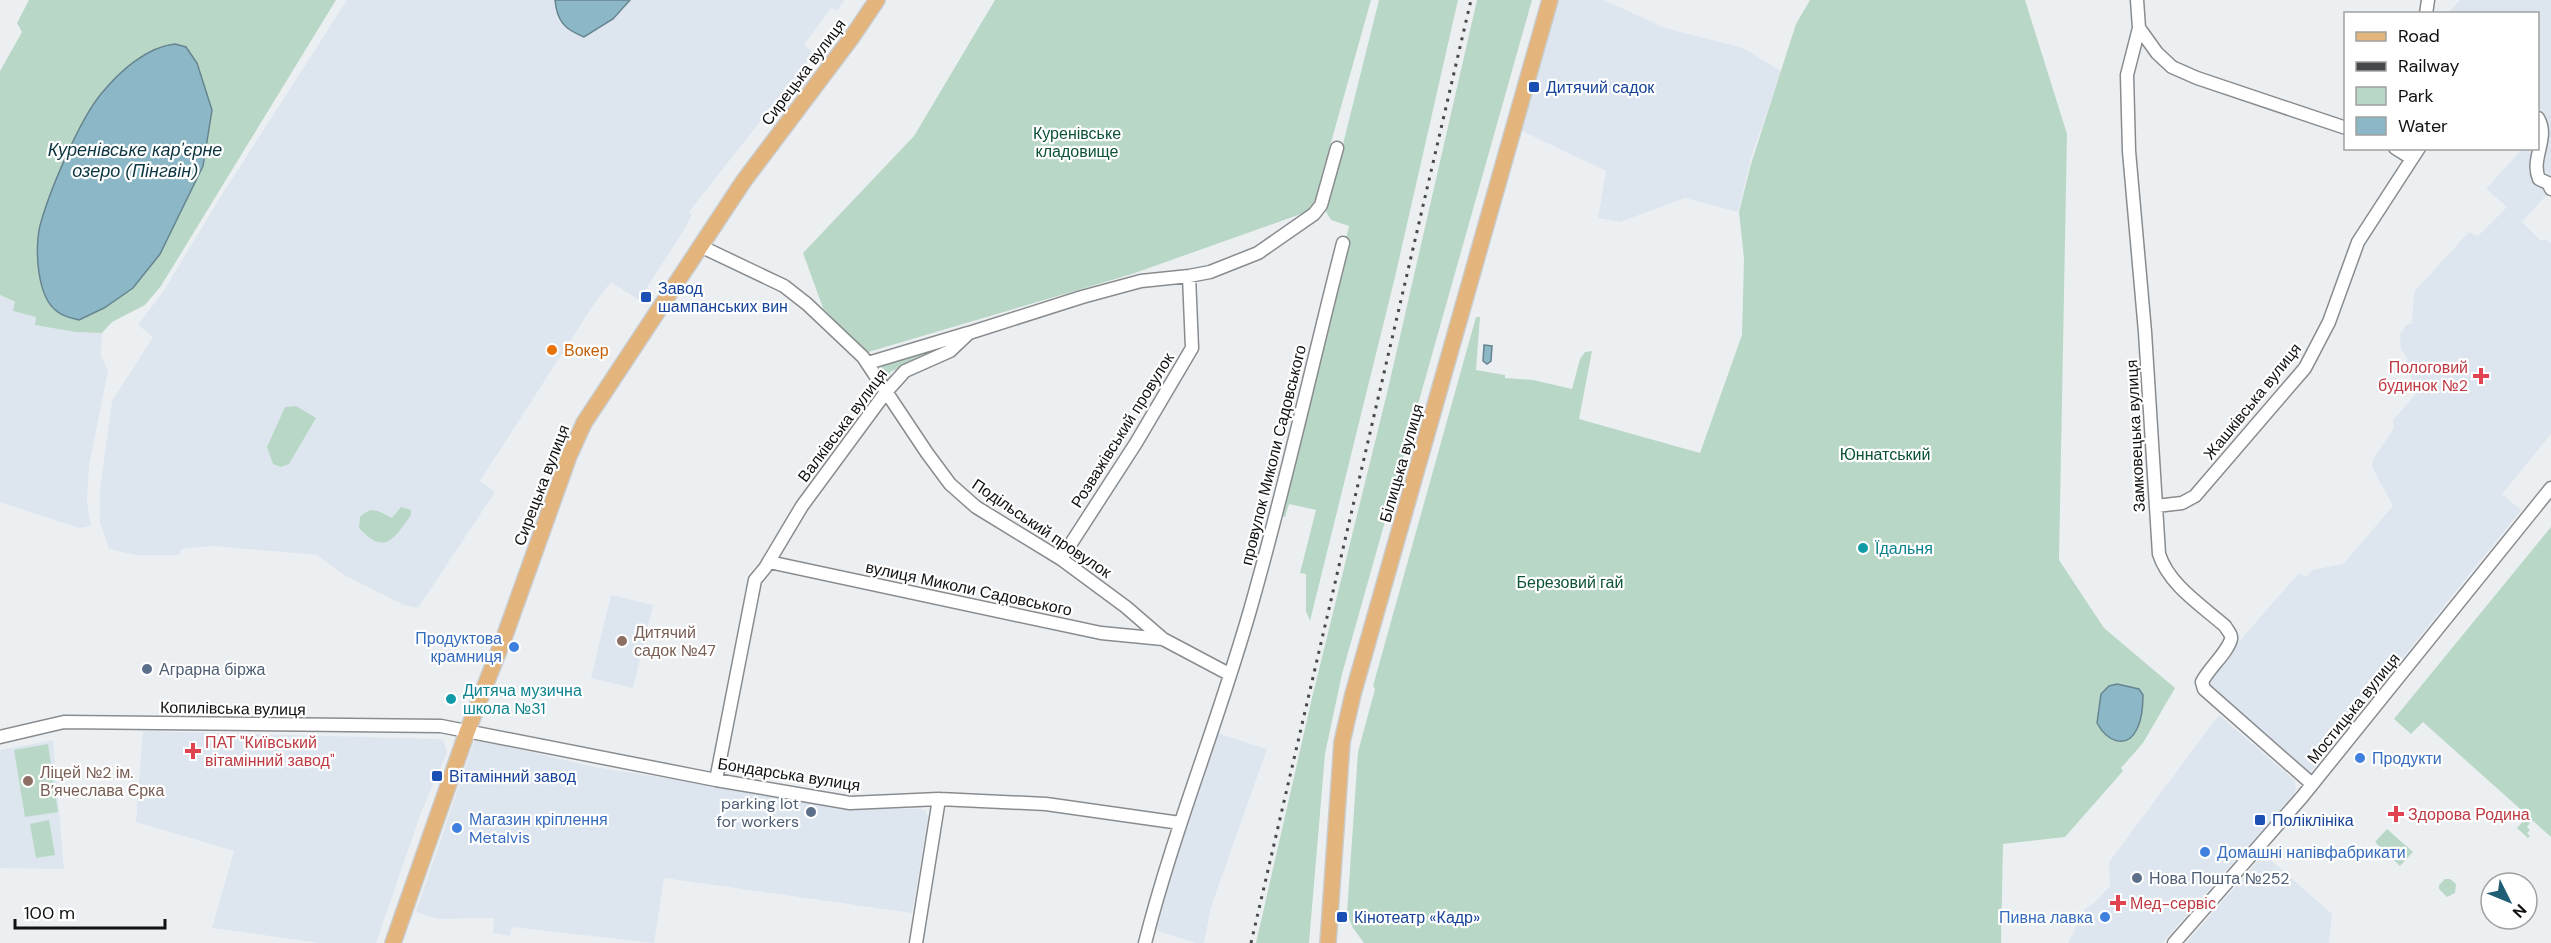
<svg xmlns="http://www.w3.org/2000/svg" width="2551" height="943" font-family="'DM Sans',sans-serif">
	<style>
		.built { fill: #dde6ef }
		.green { fill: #b9d7c6 }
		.water { fill: #8bb7c6; stroke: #668590; stroke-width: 1.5 }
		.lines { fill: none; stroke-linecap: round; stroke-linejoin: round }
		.minor-casing { stroke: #898c8f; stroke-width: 15 }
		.major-casing { stroke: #cacbcb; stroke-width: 18 }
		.minor { stroke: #fff; stroke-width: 12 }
		.major { stroke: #e3b47c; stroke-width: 15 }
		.rail { stroke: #464849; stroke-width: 3; stroke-dasharray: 3 6; stroke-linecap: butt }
		.transit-dot { fill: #1a4fb4; stroke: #fff; stroke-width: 2 }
		.food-dot { fill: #e8710a; stroke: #fff; stroke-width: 2 }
		.health-dot { fill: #e0444e; stroke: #fff; stroke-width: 2 }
		.culture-dot { fill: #0f9aa8; stroke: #fff; stroke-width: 2 }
		.education-dot { fill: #8d6e63; stroke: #fff; stroke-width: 2 }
		.shop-dot { fill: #3f7fe0; stroke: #fff; stroke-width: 2 }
		.service-dot { fill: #5c6f8a; stroke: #fff; stroke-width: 2 }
		.labels { text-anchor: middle; stroke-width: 4.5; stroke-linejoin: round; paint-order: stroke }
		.street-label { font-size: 16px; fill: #101112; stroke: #fff }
		.transit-label { font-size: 16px; fill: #164399; stroke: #fff; text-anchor: start }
		.park-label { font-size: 16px; fill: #0c5236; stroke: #fff }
		.food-label { font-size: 16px; fill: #c56008; stroke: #fff; text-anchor: start }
		.health-label { font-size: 16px; fill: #be3a42; stroke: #fff; text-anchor: start }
		.culture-label { font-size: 16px; fill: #0d838f; stroke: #fff; text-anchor: start }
		.education-label { font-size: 16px; fill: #785e54; stroke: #fff; text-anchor: start }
		.shop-label { font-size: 16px; fill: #366cbe; stroke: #fff; text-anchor: start }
		.service-label { font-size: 16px; fill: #4e5e75; stroke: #fff; text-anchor: start }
		.water-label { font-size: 18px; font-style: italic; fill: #0c3641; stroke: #fff }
	</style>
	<rect width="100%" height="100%" fill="#eceff2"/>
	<path class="built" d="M347 0H844L837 11 831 8 804 45 814 53 689 212 692 215 682 233 639 300 611 282 594 304 480 481 495 492 418 608 404 605 346 576 317 555 213 546 181 549 180 555H136L109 549 100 522V490L112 401 153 337 138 325 164 290 221 196Z
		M1559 0H1604L1665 28 1743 48 1781 71 1751 158 1738 212 1685 198 1620 222 1598 218 1606 171 1520 130Z
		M2460 0H2551V190L2522 222 2541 241 2545 239 2551 243V434L2502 494 2521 510 2307 777 2204 688 2206 679 2299 573 2307 577 2312 570 2343 564 2393 506 2372 467 2373 459 2394 428 2393 420 2415 395 2406 356 2401 350 2400 334 2406 325 2412 323 2414 292 2469 232 2478 236 2507 207 2486 189 2522 149 2538 148 2546 121 2538 110V14L2448 13Z
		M0 295 15 303 13 311 37 317 35 325 75 332 102 333 101 356 108 371 89 466 87 502 91 526 79 528 0 502Z
		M611 595 653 605 633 688 591 678Z
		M2219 715 2294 780 2296 788 2294 794 2162 943H2068L2085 909 2094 903 2110 886 2109 862Z
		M143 731 439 739 444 741 447 753 422 810 376 943H320L212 928 234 851 136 822Z
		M1214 732 1267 749 1211 907 1204 943H1196L1158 931 1155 916Z
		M475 739 595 767 853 808 922 809 926 811 928 818 912 913 664 878 654 943 512 927 510 936 493 933 494 918 438 919 416 912Z
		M53 740 64 869 0 868V750Z
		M2264 854 2332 914 2329 943H2186Z"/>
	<path class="green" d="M29 0H336L161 286 145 305 112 322 102 333 75 332 35 325 36 317 13 311 15 302 0 295V71L22 32 17 23Z
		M995 0H1371L1312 210 1132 274 865 353 823 308 803 253 914 136Z
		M1379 0H1458L1395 277 1310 621 1306 611V574L1300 573 1316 510 1289 504 1285 517 1282 516 1349 226 1331 220 1326 212Z
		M1477 0H1532L1342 674 1325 754 1309 943H1256L1312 698 1388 389Z
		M1810 0H2025L2067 134 2059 560 2104 628 2175 688 2143 743 2121 768 2123 771 2065 837 2003 844 2001 943H1364L1353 928 1347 913 1358 752 1375 689 1373 686 1476 317H1480L1476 370 1505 375V378L1533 380 1572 389 1580 359 1585 352 1592 351 1579 419 1700 453 1742 335 1744 259 1739 212 1751 164 1796 24Z
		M950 345 890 372 891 382 887 384 874 368 877 364Z
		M296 406 316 418 289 464 281 467 273 464 267 447 285 407Z
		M401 507 411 510V515C394 539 385 556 359 528L360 517C372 505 379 511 392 518Z
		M2551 527V837L2532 820 2527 827 2530 830 2527 833 2530 836 2528 838 2517 828 2528 816 2423 722 2411 734 2394 719Z
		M48 744 58 812 25 817 14 750Z
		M49 820 55 855 36 858 30 824Z
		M2387 829 2413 852 2400 866 2375 842Z
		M2445 879H2450L2456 884 2455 893 2447 897 2439 889V885Z"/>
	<path class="water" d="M555 0H630L613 19 584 37C564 29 557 21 555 0Z
		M175 44 186 47 197 63 212 110 203 166 160 254 133 288 104 308 79 320C72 318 64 317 58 312 36 298 34 244 41 222 50 190 80 119 101 94 119 72 146 47 175 44Z
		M1484 345 1492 346 1491 361 1487 364 1483 361Z
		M2117 684 2139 689 2143 695C2143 706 2142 719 2137 729 2126 751 2106 740 2097 723L2101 694 2109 686Z"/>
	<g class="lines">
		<defs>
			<path id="minor" d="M2137 0 2139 28 2127 75 2129 151 2145 332 2159 554C2169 585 2201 605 2225 626 2227 630 2232 634 2231 639 2228 652 2208 669 2202 682L2204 689 2312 784
				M2426 14 2428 0
				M2139 28 2157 53 2172 67 2197 78 2346 128
				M2538 118C2550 138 2530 158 2539 179L2548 183 2551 189
				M2395 148 2411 158
				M700 246 784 286 807 304 863 357 927 453 950 484 976 507 1061 559 1126 607 1163 639 1229 674
				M868 363 968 333
				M2156 506 2182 503 2195 496 2305 368 2329 322 2358 242 2419 148
				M1061 559 1136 443 1192 348 1189 276
				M769 562 1101 633 1163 639
				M0 737 64 722 441 726 716 780 850 803 939 799 1046 804 1180 823
				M716 780 755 580 765 568 802 506 886 392 905 371 950 351 969 333 1082 297 1141 281 1189 276 1210 272 1258 253 1314 214 1321 205 1337 148
				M916 943 939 799
				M1145 943C1175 825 1222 713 1254 596 1287 479 1313 360 1343 243
				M2174 943 2302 797 2551 488"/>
			<path id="major" d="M393 943 467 732 505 635 569 456 584 423 743 182 852 37 877 0
				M1328 943 1342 742 1353 694 1550 0"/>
		</defs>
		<use href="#minor" class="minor-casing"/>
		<use href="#major" class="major-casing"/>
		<use href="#minor" class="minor"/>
		<use href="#major" class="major"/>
		<path class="rail" d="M1251 943 1471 0"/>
	</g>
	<g class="transit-dot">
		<rect x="1528" y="81" width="12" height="12" rx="3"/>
		<rect x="640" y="291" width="12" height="12" rx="3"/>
		<rect x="431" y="770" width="12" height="12" rx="3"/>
		<rect x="2254" y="814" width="12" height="12" rx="3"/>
		<rect x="1336" y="911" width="12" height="12" rx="3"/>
	</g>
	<circle class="food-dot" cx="552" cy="350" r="6"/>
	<g class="health-dot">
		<path d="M2478 367h6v6h6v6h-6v6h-6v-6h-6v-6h6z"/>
		<path d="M190 742h6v6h6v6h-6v6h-6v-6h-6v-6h6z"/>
		<path d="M2393 805h6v6h6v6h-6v6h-6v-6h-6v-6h6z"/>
		<path d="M2115 894h6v6h6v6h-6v6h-6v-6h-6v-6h6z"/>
	</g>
	<g class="culture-dot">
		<circle cx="1863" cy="548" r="6"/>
		<circle cx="451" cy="699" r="6"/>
	</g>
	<g class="education-dot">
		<circle cx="622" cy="641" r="6"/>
		<circle cx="28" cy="781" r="6"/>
	</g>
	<g class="shop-dot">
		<circle cx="514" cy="647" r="6"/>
		<circle cx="2360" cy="758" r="6"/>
		<circle cx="457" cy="828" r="6"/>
		<circle cx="2205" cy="852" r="6"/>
		<circle cx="2105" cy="917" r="6"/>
	</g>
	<g class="service-dot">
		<circle cx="147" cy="669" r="6"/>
		<circle cx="811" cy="812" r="6"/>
		<circle cx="2137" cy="878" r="6"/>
	</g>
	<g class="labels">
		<g class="street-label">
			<text transform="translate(803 72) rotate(-53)" y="6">Сирецька вулиця</text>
			<text transform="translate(2252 401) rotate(-51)" y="6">Жашківська вулиця</text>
			<text transform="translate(842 425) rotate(-53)" y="6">Валківська вулиця</text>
			<text transform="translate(1122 430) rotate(-58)" y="6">Розважівський провулок</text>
			<text transform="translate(2135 436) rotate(-93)" y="6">Замковецька вулиця</text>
			<text transform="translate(1273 455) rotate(-76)" y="6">провулок Миколи Садовського</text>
			<text transform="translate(1401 463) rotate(-74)" y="6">Білицька вулиця</text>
			<text transform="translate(541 485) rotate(-69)" y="6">Сирецька вулиця</text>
			<text transform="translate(1042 528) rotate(34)" y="6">Подільський провулок</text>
			<text transform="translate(969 588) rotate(12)" y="6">вулиця Миколи Садовського</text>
			<text transform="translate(233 708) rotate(1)" y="6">Копилівська вулиця</text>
			<text transform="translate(2353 708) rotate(-51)" y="6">Мостицька вулиця</text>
			<text transform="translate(789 774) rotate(9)" y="6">Бондарська вулиця</text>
		</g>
		<g class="transit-label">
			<text x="1546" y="93">Дитячий садок</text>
			<text x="658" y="294">Завод<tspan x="658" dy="18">шампанських вин</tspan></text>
			<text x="449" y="782">Вітамінний завод</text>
			<text x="2272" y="826">Поліклініка</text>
			<text x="1354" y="923">Кінотеатр «Кадр»</text>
		</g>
		<g class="park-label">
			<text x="1077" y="139">Куренівське<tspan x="1077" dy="18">кладовище</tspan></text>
			<text x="1885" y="460">Юннатський</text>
			<text x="1570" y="588">Березовий гай</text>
		</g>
		<g class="food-label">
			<text x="564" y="356">Вокер</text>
		</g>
		<g class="health-label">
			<text x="2468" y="373" text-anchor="end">Пологовий<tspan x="2468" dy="18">будинок №2</tspan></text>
			<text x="205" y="748">ПАТ "Київський<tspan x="205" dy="18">вітамінний завод"</tspan></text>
			<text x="2408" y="820">Здорова Родина</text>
			<text x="2130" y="909">Мед-сервіс</text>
		</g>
		<g class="culture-label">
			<text x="1875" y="554">Їдальня</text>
			<text x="463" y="696">Дитяча музична<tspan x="463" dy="18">школа №31</tspan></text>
		</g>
		<g class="education-label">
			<text x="634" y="638">Дитячий<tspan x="634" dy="18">садок №47</tspan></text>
			<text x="40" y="778">Ліцей №2 ім.<tspan x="40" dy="18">В’ячеслава Єрка</tspan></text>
		</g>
		<g class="shop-label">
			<text x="502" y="644" text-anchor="end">Продуктова<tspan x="502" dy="18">крамниця</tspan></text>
			<text x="2372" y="764">Продукти</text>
			<text x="469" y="825">Магазин кріплення<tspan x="469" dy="18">Metalvis</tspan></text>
			<text x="2217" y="858">Домашні напівфабрикати</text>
			<text x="2093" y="923" text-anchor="end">Пивна лавка</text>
		</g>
		<g class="service-label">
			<text x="159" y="675">Аграрна біржа</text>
			<text x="799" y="809" text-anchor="end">parking lot<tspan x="799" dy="18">for workers</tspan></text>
			<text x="2149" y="884">Нова Пошта №252</text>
		</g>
		<g class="water-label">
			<text x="135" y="156">Куренівське кар'єрне<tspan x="135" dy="21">озеро (Пінгвін)</tspan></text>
		</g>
	</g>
	<rect x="2344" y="12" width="195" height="138" fill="#ffffff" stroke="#9fa0a0" stroke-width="1.5"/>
	<rect x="2356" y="32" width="30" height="9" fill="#e3b47c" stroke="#9fa0a0" stroke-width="1.5"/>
	<text x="2398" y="42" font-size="18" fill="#101112">Road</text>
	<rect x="2356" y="62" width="30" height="9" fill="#464849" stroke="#9fa0a0" stroke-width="1.5"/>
	<text x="2398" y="72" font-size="18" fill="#101112">Railway</text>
	<rect x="2356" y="87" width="30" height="18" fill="#b9d7c6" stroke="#9fa0a0" stroke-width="1.5"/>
	<text x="2398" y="102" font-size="18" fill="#101112">Park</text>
	<rect x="2356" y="117" width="30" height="18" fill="#8bb7c6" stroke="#9fa0a0" stroke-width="1.5"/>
	<text x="2398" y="132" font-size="18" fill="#101112">Water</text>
	<g transform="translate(2509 901) rotate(133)"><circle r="28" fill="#ffffff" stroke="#9fa0a0" stroke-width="1.5"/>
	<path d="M0-4.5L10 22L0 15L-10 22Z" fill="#205e75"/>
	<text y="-9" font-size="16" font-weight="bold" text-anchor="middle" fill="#101112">N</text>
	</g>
	<path d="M15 919v9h150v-9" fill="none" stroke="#101112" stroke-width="3"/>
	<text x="24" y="919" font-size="18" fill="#101112" stroke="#ffffff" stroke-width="4.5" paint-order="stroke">100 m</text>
</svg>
